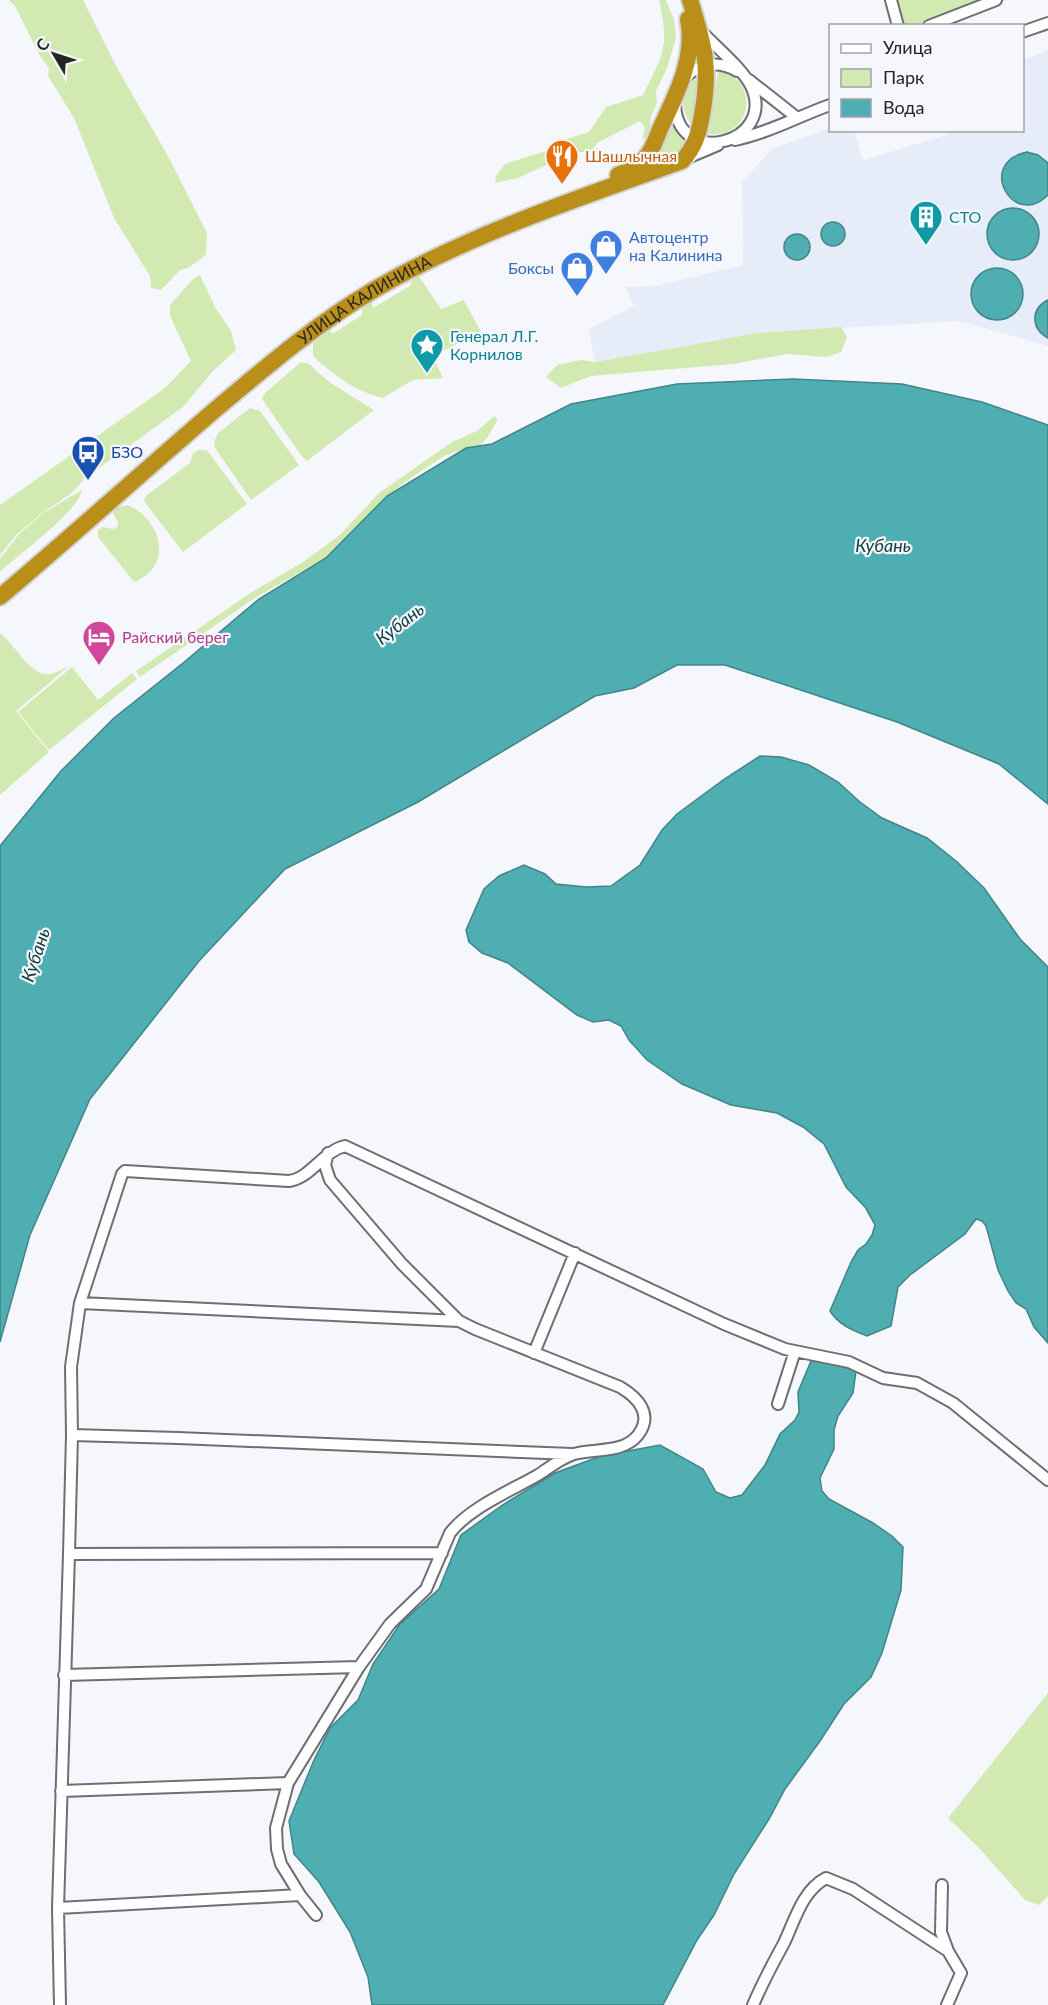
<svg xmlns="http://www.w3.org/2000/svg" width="1048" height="2005" font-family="Lato,sans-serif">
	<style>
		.built { fill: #e6ecf8 }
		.green { fill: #d2eab1 }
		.water { fill: #4eaeb2; stroke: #418588; stroke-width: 1.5 }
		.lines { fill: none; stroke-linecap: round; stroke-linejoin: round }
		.minor-casing { stroke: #6d6f73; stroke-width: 14 }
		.highway-casing { stroke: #d3d3d4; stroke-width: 20 }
		.minor { stroke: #fff; stroke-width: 10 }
		.highway { stroke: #b98e19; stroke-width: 16 }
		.labels { text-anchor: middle; stroke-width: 4.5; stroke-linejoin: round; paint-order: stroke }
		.food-label { font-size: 16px; fill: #c56008; stroke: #f5f7fc; text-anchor: start }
		.culture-label { font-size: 16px; fill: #0d838f; stroke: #f5f7fc; text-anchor: start }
		.shop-label { font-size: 16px; fill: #366cbe; stroke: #f5f7fc; text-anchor: start }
		.street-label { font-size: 16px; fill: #242527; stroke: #f5f7fc }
		.transit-label { font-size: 16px; fill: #164399; stroke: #f5f7fc; text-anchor: start }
		.hotel-label { font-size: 16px; fill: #b23c85; stroke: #f5f7fc; text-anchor: start }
		.water-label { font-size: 18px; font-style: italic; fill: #144042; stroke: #f5f7fc }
	</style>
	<rect width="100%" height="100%" fill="#f5f7fc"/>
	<path class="built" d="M1048 50V346L959 321 758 333 595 362 589 329 634 306 625 287 655 286 743 265 742 182 772 149 830 128V130L854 131 863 160 946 135 945 131 1022 130 1023 60Z"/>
	<path class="green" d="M9 0H83L116 66 168 156 207 233 206 255 188 268 180 270 161 290 151 288 150 276 114 218 74 118 48 76 49 68 40 56 15 6Z
		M659 0H666L674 20 676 38 667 68 656 91 657 103 651 117 649 135 642 139 645 128 640 121 597 143 590 152H575L518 178 495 183 496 176 505 164 546 151 557 142 589 132 606 107 643 95C663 54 670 47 659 0Z
		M887 0H1006L941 26 894 25Z
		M718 71C761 78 753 139 709 134Z
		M705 72 692 125C676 106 683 83 705 72Z
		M672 121 676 128 688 140 679 153 657 162Z
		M200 275 215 307 231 331 236 350 213 371 183 407 84 479 72 493 42 513 17 534 0 555V505L3 503 165 388 191 361 170 316V305L193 279Z
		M418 275 441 309 464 300 481 332 433 356 443 378 413 380 383 398C358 393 332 374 313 356V343L330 330 332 334 362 315V309L372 302 373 308 410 286 413 277Z
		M841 327 847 337 841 352 827 357 787 354 733 364 591 376 561 388 546 377 557 365 581 360 595 362 758 333Z
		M301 362 309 364 329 382 374 410 307 461 300 454 262 399 265 393Z
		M250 408 260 411 299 465 251 500 215 448 214 442 218 433Z
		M494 416 498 419 487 438 478 448H466L444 456 408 480 387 496 326 558 258 596 140 677 136 671 252 592 303 562 340 535 379 493 452 442 477 431Z
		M199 450H206L210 454 247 504 183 552 146 504 144 499 147 495 190 463 193 453Z
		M82 490C79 511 18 555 0 572V559L19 534 43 513Z
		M127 505C161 518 175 566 134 582L98 537V530L102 527 114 529 118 526V522L113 513 118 507Z
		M0 633C14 643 29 674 46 674 53 675 61 670 68 667L16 711 49 752 0 795Z
		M72 667 98 700 132 673 137 679 49 750 18 712Z
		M1048 1693V1896L1039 1905 1025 1900 980 1849 948 1818Z"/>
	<path class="water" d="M1027 152 1038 155 1048 163V195C1014 230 975 163 1027 152Z
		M987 234a26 26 0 1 1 52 0a26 26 0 1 1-52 0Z
		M821 234a12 12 0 1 1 24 0a12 12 0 1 1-24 0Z
		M784 247a13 13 0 1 1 26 0a13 13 0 1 1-26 0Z
		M971 294a26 26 0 1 1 52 0a26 26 0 1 1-52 0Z
		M1048 300V338C1031 329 1030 309 1048 300Z
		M793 379 902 384 982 402 1048 425V804L999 764 897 722 725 665H677L634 688 595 696 418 802 285 869 199 961 90 1099 30 1235 0 1342V846L61 771 114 718 183 663 259 599 326 558 387 496 466 448 492 444 571 404 677 384Z
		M760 756 781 757 809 765 838 782 860 802 882 818 927 838 956 861 984 888 1020 939 1048 967V1343L1034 1327 1026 1309 1016 1303 1008 1291 998 1270 986 1226 982 1221 976 1219 965 1234 910 1275 898 1287 891 1326 867 1336C852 1330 839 1325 830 1311L851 1262 858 1250 866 1244 872 1235 875 1225 865 1207 846 1187 824 1144 803 1127 777 1113 731 1105 682 1084 647 1060 629 1040 621 1026 609 1020 593 1022 577 1015 508 963 482 953 469 942 466 930 484 889 499 876 524 865 545 874 556 884 586 887 611 886 640 865 662 830 677 814 723 780Z
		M822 1359 856 1371 853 1393 838 1416 834 1430V1449L820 1478 822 1491 829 1499 873 1523 892 1536 903 1547 901 1590 882 1653 871 1677 844 1704 820 1741 785 1789 769 1819 734 1874 714 1915 697 1940 663 2005H372L368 1977 350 1932 319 1882 294 1854 289 1821 314 1760 330 1728 358 1700 373 1664 400 1624 439 1589 461 1535 501 1506 555 1473 601 1456 660 1445 703 1469 716 1492 730 1498 742 1495 765 1465 780 1434 795 1420 799 1412 798 1392 811 1361Z"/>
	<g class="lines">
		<defs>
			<path id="minor" d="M891 0 898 26
				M929 26 996 0
				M1022 32 1048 23
				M684 79C698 63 719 60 737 71
				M749 80 796 117
				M675 102C675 170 778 144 751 86 741 67 716 47 701 31
				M735 140C768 133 799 116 830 105
				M685 159 718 145
				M328 1153 325 1165 330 1180 402 1264 459 1321 80 1303 122 1174 125 1171 289 1181C311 1178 323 1151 345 1146L724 1324 785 1349 849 1362 883 1378 917 1383 953 1403 1048 1480
				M534 1353 575 1253
				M778 1404 795 1351
				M72 1435 178 1438 572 1454
				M69 1554 442 1553
				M64 1675 359 1667
				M61 1791 288 1783
				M942 1885 941 1932 948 1951 961 1973 947 2005
				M300 1895 281 1864 277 1849 276 1828 288 1783 359 1667 390 1624 426 1589 450 1533C469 1508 510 1491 538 1475 549 1468 561 1458 574 1454 594 1448 623 1454 638 1435 654 1414 637 1397 620 1387L475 1329 459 1321
				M58 1908 300 1895 316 1915
				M60 2005 58 1908 69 1554 72 1435 71 1367 80 1303
				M753 2005C762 1984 773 1963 784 1943 795 1920 802 1891 826 1878L853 1889 948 1951"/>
			<g id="highway">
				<path d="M618 175C628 171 638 167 645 158 654 149 656 137 662 125 677 93 696 56 688 19"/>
				<path id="s1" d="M0 597C73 535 144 471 216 409 266 367 316 324 372 291 467 235 579 198 682 161 695 147 699 133 702 115 711 67 704 45 690 0"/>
			</g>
		</defs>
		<use href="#minor" class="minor-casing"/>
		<use href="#highway" class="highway-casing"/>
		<use href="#minor" class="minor"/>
		<use href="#highway" class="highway"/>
	</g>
	<defs>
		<symbol id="restaurant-pin" viewBox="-11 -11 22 30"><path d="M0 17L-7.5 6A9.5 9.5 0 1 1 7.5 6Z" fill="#e8710a" stroke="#f5f7fc"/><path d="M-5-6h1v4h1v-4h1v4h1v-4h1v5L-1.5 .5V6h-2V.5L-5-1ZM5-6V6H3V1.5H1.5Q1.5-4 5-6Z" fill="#fff"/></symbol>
		<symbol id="building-pin" viewBox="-11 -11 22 30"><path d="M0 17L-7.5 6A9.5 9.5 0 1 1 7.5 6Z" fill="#0f9aa8" stroke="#f5f7fc"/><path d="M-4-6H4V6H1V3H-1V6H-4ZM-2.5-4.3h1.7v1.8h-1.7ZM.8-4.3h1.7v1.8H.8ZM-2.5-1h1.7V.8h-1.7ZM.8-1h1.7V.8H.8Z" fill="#fff"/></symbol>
		<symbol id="shop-pin" viewBox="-11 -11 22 30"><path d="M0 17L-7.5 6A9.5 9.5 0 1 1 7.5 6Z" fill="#3f7fe0" stroke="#f5f7fc"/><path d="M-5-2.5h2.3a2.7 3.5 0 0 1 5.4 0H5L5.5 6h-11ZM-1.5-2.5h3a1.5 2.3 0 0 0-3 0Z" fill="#fff"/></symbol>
		<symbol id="sight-pin" viewBox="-11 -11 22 30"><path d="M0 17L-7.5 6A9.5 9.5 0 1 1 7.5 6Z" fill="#0f9aa8" stroke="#f5f7fc"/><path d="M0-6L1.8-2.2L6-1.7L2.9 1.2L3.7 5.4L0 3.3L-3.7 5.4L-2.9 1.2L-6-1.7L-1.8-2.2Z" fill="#fff"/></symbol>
		<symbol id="bus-pin" viewBox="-11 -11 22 30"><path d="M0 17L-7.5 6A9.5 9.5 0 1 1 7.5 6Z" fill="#1a4fb4" stroke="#f5f7fc"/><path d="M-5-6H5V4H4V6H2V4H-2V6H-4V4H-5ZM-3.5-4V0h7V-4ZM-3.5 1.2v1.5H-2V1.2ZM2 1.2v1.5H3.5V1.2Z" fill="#fff"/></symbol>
		<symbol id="hotel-pin" viewBox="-11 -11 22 30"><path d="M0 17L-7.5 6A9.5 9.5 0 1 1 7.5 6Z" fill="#d1479c" stroke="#f5f7fc"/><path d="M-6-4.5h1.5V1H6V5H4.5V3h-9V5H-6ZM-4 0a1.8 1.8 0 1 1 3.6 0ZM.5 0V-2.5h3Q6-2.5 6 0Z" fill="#fff"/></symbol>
	</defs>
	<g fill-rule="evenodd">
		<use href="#restaurant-pin" x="543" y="137" width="38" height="52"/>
		<use href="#building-pin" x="907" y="198" width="38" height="52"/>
		<use href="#shop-pin" x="587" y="227" width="38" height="52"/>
		<use href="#shop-pin" x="558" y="249" width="38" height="52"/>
		<use href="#sight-pin" x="408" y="326" width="38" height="52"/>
		<use href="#bus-pin" x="69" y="433" width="38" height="52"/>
		<use href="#hotel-pin" x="80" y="618" width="38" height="52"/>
	</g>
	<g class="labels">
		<g class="food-label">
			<text x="585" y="162">Шашлычная</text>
		</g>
		<g class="culture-label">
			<text x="949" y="223">СТО</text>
			<text x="450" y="342">Генерал Л.Г.<tspan x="450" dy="18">Корнилов</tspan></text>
		</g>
		<g class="shop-label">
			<text x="629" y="243">Автоцентр<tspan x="629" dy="18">на Калинина</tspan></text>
			<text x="554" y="274" text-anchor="end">Боксы</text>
		</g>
		<g class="street-label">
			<text dy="6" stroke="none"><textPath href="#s1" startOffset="471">УЛИЦА КАЛИНИНА</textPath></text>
		</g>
		<g class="transit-label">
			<text x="111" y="458">БЗО</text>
		</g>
		<g class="hotel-label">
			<text x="122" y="643">Райский берег</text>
		</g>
		<g class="water-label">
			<text x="883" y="552">Кубань</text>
			<text transform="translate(400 624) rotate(-38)" y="6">Кубань</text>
			<text transform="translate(36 955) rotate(-72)" y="6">Кубань</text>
		</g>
	</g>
	<rect x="829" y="24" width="195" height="108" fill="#f5f7fc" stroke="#a1a3a7" stroke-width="1.5"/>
	<rect x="841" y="44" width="30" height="9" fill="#ffffff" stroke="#a1a3a7" stroke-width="1.5"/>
	<text x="883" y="54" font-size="18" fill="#242527">Улица</text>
	<rect x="841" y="69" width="30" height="18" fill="#d2eab1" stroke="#a1a3a7" stroke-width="1.5"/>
	<text x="883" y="84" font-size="18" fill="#242527">Парк</text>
	<rect x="841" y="99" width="30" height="18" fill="#4eaeb2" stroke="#a1a3a7" stroke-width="1.5"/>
	<text x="883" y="114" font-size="18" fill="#242527">Вода</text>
	<g transform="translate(54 54) rotate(309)" stroke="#f5f7fc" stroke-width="4.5" paint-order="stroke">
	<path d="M0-4.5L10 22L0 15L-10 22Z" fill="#242527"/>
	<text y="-9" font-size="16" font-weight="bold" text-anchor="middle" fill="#242527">С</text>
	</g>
</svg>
